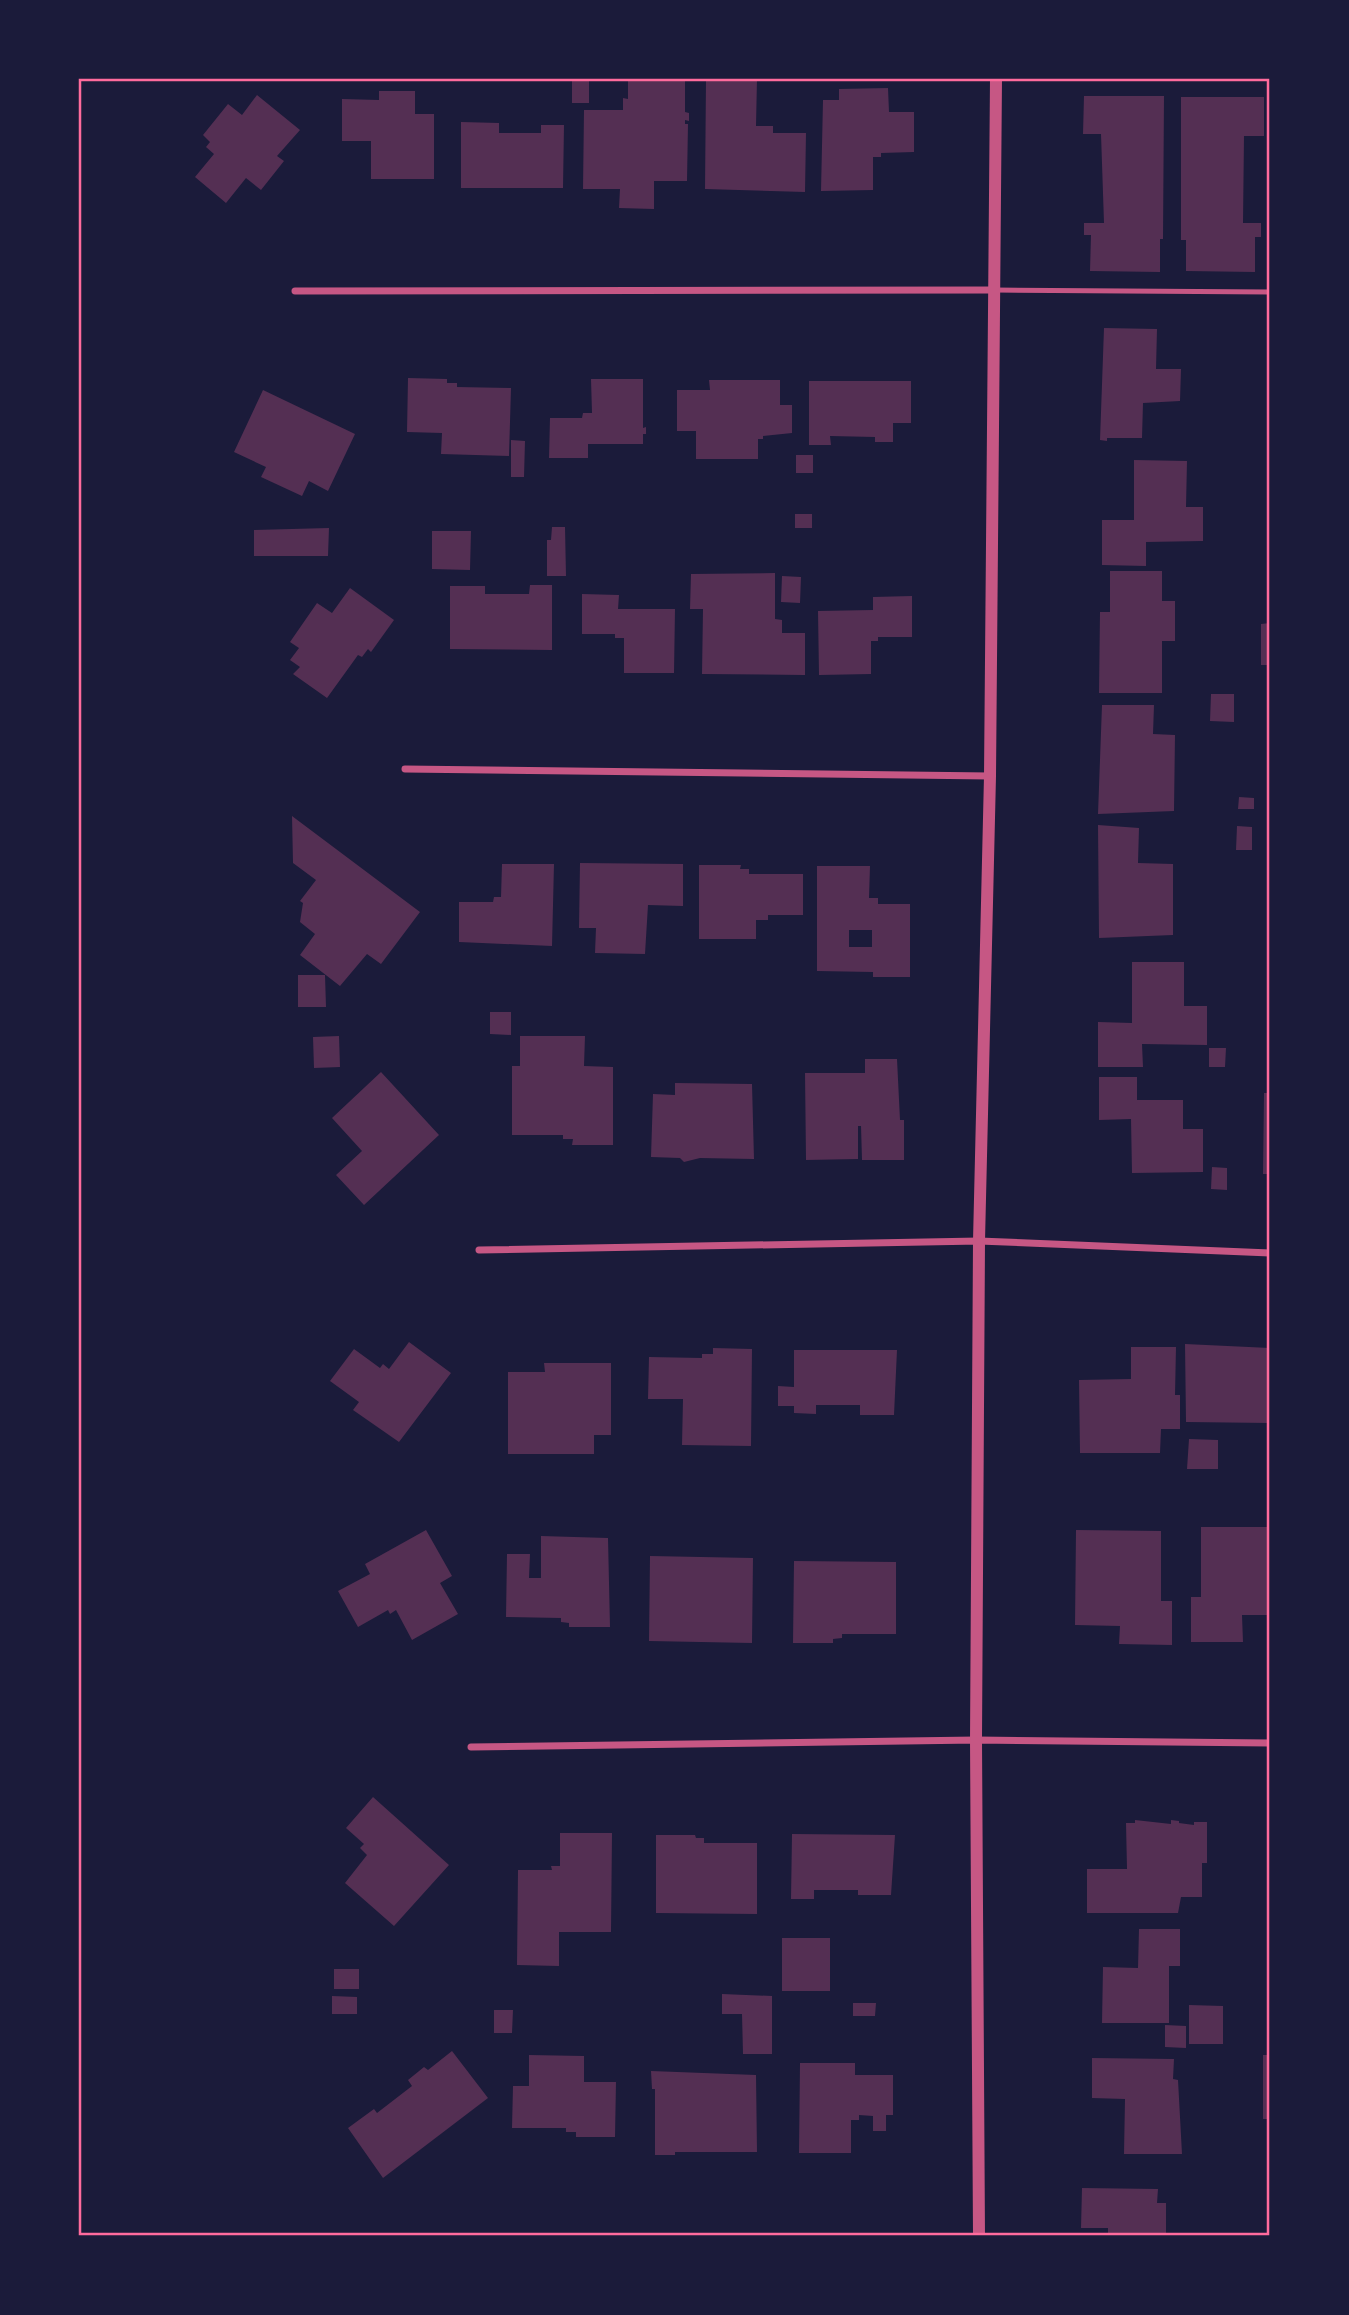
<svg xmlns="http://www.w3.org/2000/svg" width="1349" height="2315" font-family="'Sofia Sans Condensed',sans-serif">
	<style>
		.building { fill: #542f53; fill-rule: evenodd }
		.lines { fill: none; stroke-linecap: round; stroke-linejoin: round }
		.service { stroke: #c65784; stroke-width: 5 }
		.minor { stroke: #c65784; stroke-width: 7 }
		.tertiary { stroke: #c65784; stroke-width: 12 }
		.neatline { fill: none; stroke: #ff6b9d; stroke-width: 2.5 }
	</style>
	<rect width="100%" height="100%" fill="#1b1b3a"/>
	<path class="building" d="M572 79H589V103H572Z
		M628 79H685V112L689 113V121L685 120V124H688L687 181H654V209L619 208 620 189H583L584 110H623V98L628 99Z
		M706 79H757L756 126H773V133H806L805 192 705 189Z
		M888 88 889 112H914V152L881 153V157H873V190L821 191 823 100H839V89Z
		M379 91H415V114H434V179H371V141H342V99L379 100Z
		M257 95 300 130 277 156 284 161 261 190 246 178 226 203 195 177 214 154 206 147 210 142 203 135 228 104 242 115Z
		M1084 96H1164L1163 239H1160V272L1090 271 1091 235H1084V223H1104L1101 134H1083Z
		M1181 97H1264V136H1244L1243 223H1261V237H1255V272L1186 271V240H1181Z
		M461 122 499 123V133H541V125H564L563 188H461Z
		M1104 328 1157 329 1156 369H1181L1180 401 1143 403 1142 438H1107V441L1100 440Z
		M408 378 447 379V383H457V387L511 388 509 456 441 454 442 433 407 432Z
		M591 379H643V428L646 427V434H643V444H588V458H549L550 418H582L583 413H592Z
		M709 380H780V405H792V433L763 436V439H758V459H696V431H677V390H710Z
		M809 381H911V423H893V442H875V437L830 436 831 445H809Z
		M263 390 355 434 328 491 309 481 302 496 261 477 266 467 234 452Z
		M511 440 525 441 524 477H511Z
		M796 455H813V473H796Z
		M1134 460 1187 461 1186 507H1203V541L1146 542V566L1102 565V520H1134Z
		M795 514H812V528H795Z
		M552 527H565L566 576H547V540H551Z
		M329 528 328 556H254V530Z
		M432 531H471L470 570 432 569Z
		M1110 571H1162V601H1175V641H1162V693H1099L1100 612H1110Z
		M775 573V619L782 620V633H805V675L702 674 703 609H690L691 574Z
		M782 576 801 577 800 603 781 602Z
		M530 585H552V650L450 649V586H485V594H529Z
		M350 588 394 620 371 652 368 649 362 657 358 655 327 698 293 674 300 667 290 660 299 648 290 642 317 603 332 613Z
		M582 594 619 595 618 609H675L674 673H624V638H615V634H582Z
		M912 596V637H878V641H871V674L819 675 818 611 873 610V597Z
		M1270 623V665H1261V624Z
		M1211 694H1234V722L1210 721Z
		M1102 705H1154L1153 734 1175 735 1174 811 1098 814Z
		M1239 797 1254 798V809H1238Z
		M292 816 420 912 381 964 367 954 340 986 300 955 315 934 300 922 303 903 300 901 316 880 293 863Z
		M1098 825 1139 828 1138 863 1173 864V935L1099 938Z
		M1237 826 1252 827V850H1236Z
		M580 863 683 864V906L648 905 645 954 595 953 596 928H579Z
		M502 864H554L552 946 459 942V902H493L494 897H501Z
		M699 865H741L740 869H749V874H803V915H768V920H756V939H699Z
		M817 866H870L869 898H878V904H910V977H873V972L817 971ZM849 930H872V947H849Z
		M1132 962H1184V1006H1207V1045L1142 1044 1143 1067H1098V1022L1132 1023Z
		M298 975H325L326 1007H298Z
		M490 1012H511V1035L490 1034Z
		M339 1036 340 1067 314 1068 313 1037Z
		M520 1036H585L584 1066 613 1067V1145H572L573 1139H563V1135H512V1066H520Z
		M1209 1048H1226L1225 1067H1209Z
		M865 1059H897L900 1120H904V1160H862L861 1126H858V1159L806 1160 805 1073H865Z
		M381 1072 439 1135 364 1205 336 1175 362 1151 332 1118Z
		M1099 1077H1137V1100H1183V1129H1203V1172L1132 1173 1131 1119 1099 1120Z
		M675 1083 752 1084 754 1159 700 1158 684 1162 680 1158 651 1157 653 1094 675 1095Z
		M1264 1093H1270V1174H1263Z
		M1212 1167 1227 1168V1190L1211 1189Z
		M409 1342 451 1373 399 1442 353 1410 359 1402 330 1381 354 1349 380 1368 383 1364 389 1369Z
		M1185 1344 1270 1348V1423L1186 1422Z
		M1131 1347H1176L1175 1395H1180V1429H1161L1160 1453H1080L1079 1380 1131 1379Z
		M713 1348 752 1349 751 1446 682 1445 683 1399H648L649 1357 702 1358V1354H713Z
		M794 1350H897L894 1415H860V1405H816V1414L794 1413V1406H778V1386L794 1387Z
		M544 1363H611V1435H594V1454H508V1372H545Z
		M1189 1439 1218 1440V1469H1187Z
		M1201 1527H1270V1615H1242L1243 1642H1191V1597H1201Z
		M426 1530 452 1576 440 1583 458 1614 412 1640 396 1610 390 1614 388 1610 358 1627 338 1591 370 1574 365 1564Z
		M1076 1530 1161 1531V1601H1172V1645L1119 1644 1120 1626 1075 1625Z
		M541 1536 608 1538 610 1627H569V1623L561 1622V1618L506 1617 507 1554H530L529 1578H541Z
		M650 1556 753 1558 752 1643 649 1641Z
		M794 1561 896 1562V1634H842V1638L833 1639V1643H793Z
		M373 1797 449 1865 394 1926 345 1883 367 1855 360 1848 364 1844 346 1828Z
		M1135 1820 1171 1824V1820L1179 1821V1823L1194 1825V1822H1207V1863H1202V1897H1181L1178 1913H1087V1869H1127L1126 1823H1135Z
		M560 1833H612L611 1932H559V1966L517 1965 518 1870H552L551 1866H560Z
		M792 1834 895 1835 891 1895H858V1890H814V1899H791Z
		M656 1835H695L696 1838H704V1843H757V1914L656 1913Z
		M1139 1929H1180V1966H1169V2023H1102L1103 1967 1138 1968Z
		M782 1938H830V1991H782Z
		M334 1969H359V1989H334Z
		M722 1994 772 1996V2054H743L742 2014H722Z
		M332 1996 357 1997V2014H332Z
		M853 2003H876L875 2016H853Z
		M1189 2005 1223 2006V2044H1189Z
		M494 2010H513L512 2033H494Z
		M1165 2025 1186 2026V2048L1165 2047Z
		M452 2051 488 2098 383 2178 348 2128 374 2109 377 2113 412 2086 408 2080 424 2067 428 2070Z
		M529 2055 584 2056V2082H616L615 2137H576V2132H566V2128H512L513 2086H529Z
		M1263 2055H1270V2119H1263Z
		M1092 2058 1174 2059 1173 2079 1178 2080 1182 2154H1124L1125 2099 1092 2098Z
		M800 2063H855V2075H893V2115H886V2131H873V2116L859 2115V2120H851V2153H799Z
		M651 2071 756 2075 757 2152H675V2155H655V2089H652Z
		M1082 2188 1158 2189 1157 2203H1166V2236H1108V2228H1081Z"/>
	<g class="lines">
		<path class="service" d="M995 290 1270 292"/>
		<path class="minor" d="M295 291 995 290
			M405 769 990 776
			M479 1250 979 1241 1270 1253
			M471 1747 976 1740 1270 1743"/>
		<path class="tertiary" d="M979 2236 976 1740 979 1241 990 776 996 79"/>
	</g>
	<rect width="1349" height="2315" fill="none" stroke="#1b1b3a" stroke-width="161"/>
	<rect x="80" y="80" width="1188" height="2154" class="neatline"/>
</svg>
